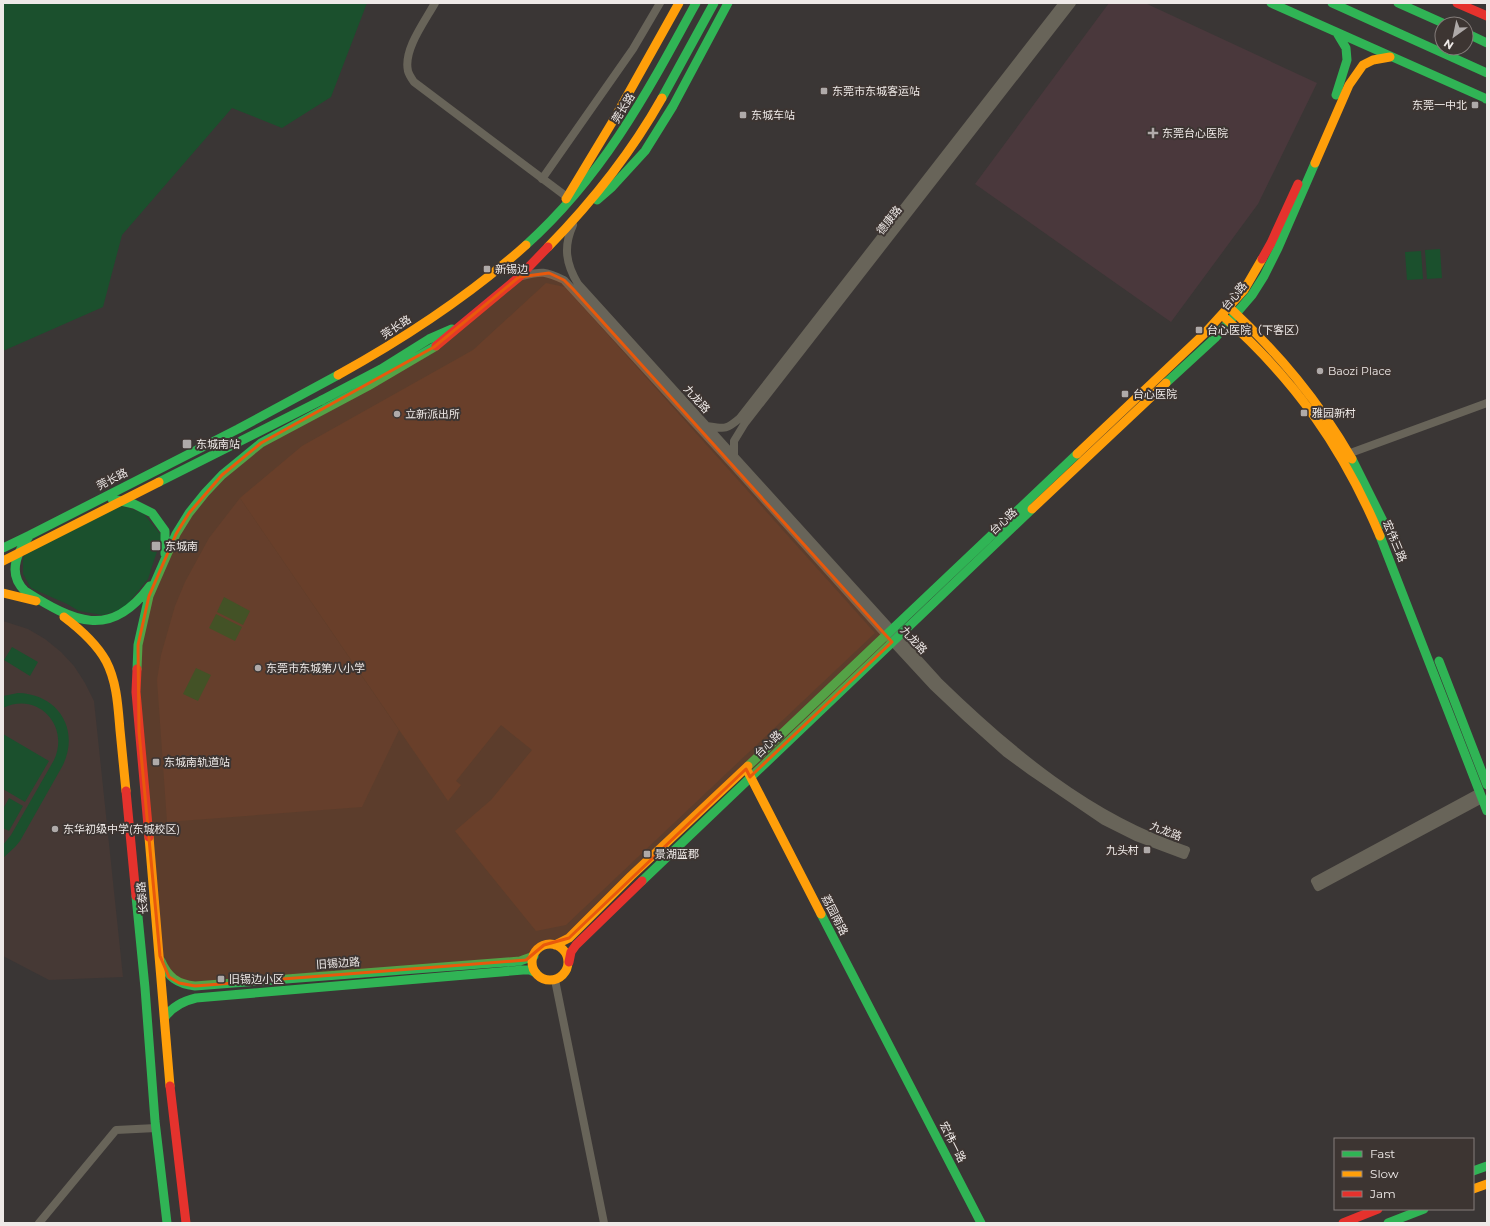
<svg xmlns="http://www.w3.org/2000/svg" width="1490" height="1226" font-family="Montserrat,'Noto Sans SC',sans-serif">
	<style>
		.built { fill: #463935 }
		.industrial { fill: #4a3932 }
		.medical { fill: #4a383c }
		.green { fill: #1b502d }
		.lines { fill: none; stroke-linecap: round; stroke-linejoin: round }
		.street { stroke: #686459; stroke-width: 8 }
		.fast { stroke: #30b455; stroke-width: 9 }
		.slow { stroke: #ff9f0a; stroke-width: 9 }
		.jam { stroke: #e5322d; stroke-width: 9 }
		.fast-bridge { stroke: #30b455; stroke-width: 9 }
		.slow-bridge { stroke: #ff9f0a; stroke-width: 9 }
		.marked { fill: #e8590c; fill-opacity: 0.2; stroke: #e8590c; stroke-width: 3; stroke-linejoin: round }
		.poi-dot { fill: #afaaa9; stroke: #3d3532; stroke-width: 1.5 }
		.labels { text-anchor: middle; stroke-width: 4; stroke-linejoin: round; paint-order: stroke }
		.poi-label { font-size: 11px; fill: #eee9e7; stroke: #3d3532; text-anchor: start }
		.street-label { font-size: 11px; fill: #eee9e7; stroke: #3d3532 }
	</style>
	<rect width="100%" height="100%" fill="#3a3635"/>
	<path class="built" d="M240 498 399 730 362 807 167 822 157 680 161 655 175 606 185 582 209 538Z
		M3 621 28 629 45 639 61 652 74 666 85 683 94 701 123 977 49 980 3 956Z"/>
	<path class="industrial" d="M546 283 565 287 875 633 566 925 536 931 455 831 491 800 532 750 501 725 456 781 461 785 448 801 240 498 302 446 473 350Z"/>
	<path class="medical" d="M1109 3H1145L1317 83 1258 204 1171 322 975 184Z"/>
	<path class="green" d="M3 3H367L331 97 282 128 232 108 122 235 103 307 3 351Z
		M1440 249 1442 278 1427 279 1425 250Z
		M1421 251 1423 279 1407 280 1405 252Z
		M110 502 143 513 162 536 148 579 123 610 102 615 79 611 67 604 31 588 23 574V562L26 545Z
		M224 597 250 611 243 625 217 612Z
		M216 614 242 627 235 641 209 628Z
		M12 647 38 662 30 676 4 660Z
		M196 668 211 675 198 701 183 694Z
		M18 693C58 694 80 729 63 765L20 841 15 847 3 858V845L11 835 54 760C70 726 38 691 3 708V696Z
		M3 734 49 761 25 802 3 789Z
		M9 798 23 806 9 831 3 828V809Z"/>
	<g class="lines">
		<path class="street" d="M435 3C425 21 403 50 408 71 409 75 412 79 414 82L567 197
			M542 179 633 49 660 3
			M522 276C542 271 545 271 564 280L735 467 886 635 933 686 968 719 1006 753 1032 772 1104 821 1136 837 1184 855 1186 850C1089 818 1010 751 938 681L578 284C566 264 563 247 573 225
			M707 426C725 429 726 430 740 418L1063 3
			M734 455V441L745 423 1072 3
			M1345 455 1487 403
			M1480 792 1315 881 1318 887 1482 799
			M555 980 604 1223
			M39 1223 116 1130 156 1128"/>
		<path class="fast" d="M1271 3 1487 99
			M1273 3 1276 5
			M1332 3 1487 73
			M1398 3 1445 24
			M1466 33 1487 43
			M1336 95 1347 60 1346 48 1337 33
			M662 98 714 3
			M1486 99H1487
			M597 200 612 187 645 151 673 106 728 3
			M526 245C603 176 647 93 696 3
			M1166 383 1215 338 1252 295 1264 276 1278 248 1315 163
			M322 400 381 369 429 339 452 329
			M1352 459 1385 525
			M112 499 134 504 152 513 165 531V554
			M1380 536 1487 811
			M3 548 30 535
			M150 586C110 640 74 622 25 591 7 574 17 552 30 535L238 429 338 375
			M1439 661 1487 785
			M137 669 138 645 149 596 176 534 189 513 205 493 222 475 261 443 368 386 436 346
			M748 766 1077 454
			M642 881 1032 509
			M136 896 145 988 155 1121 167 1223
			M821 914 981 1223
			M161 961C168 977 177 984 195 986L520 961 534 956
			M165 1017C173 1006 183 1001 196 998L523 970H530L536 973
			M1473 1171 1487 1166
			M1388 1223 1424 1209"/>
		<path class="slow" d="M1315 163 1349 85 1363 65 1373 60 1390 57
			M566 199 613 121 679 3
			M548 247C592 202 631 153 662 98
			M1230 308C1280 355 1318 400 1352 459
			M1224 317C1295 380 1343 448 1380 536
			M338 375C405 338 469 296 526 245
			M1077 454 1204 334 1244 290 1262 259
			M1032 509 1166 383
			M3 593 36 601
			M64 617C80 629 96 643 106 661 117 682 118 707 120 730 122 750 124 770 126 791
			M747 770 821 914
			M149 837 170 1086
			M532 962a18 18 0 1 1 36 0a18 18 0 1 1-36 0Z
			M555 945 569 938 631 876 748 766
			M1473 1189 1487 1184"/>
		<path class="jam" d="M1457 3 1487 16
			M1262 259 1271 243 1298 184
			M436 346 519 277 548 247
			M137 669 136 692 149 837
			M126 791 136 896
			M569 962 571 952 576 945 642 881
			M170 1086 186 1223
			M1343 1223 1378 1209"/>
		<path class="fast-bridge" d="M159 482 322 400"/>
		<path class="slow-bridge" d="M3 561 159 482"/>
	</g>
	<path class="marked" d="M549 273 564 280 573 289 892 642 750 777 746 769 569 938 544 945 526 960 195 986 179 983 169 977 160 956 139 732 138 645 149 596 176 534 189 513 222 475 261 443 434 347 519 277Z"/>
	<g class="poi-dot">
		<rect x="820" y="87" width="8" height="8" rx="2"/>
		<rect x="1471" y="101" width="8" height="8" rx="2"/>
		<rect x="739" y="111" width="8" height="8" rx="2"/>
		<path d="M1151 127h4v4h4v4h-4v4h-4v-4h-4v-4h4z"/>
		<rect x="483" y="265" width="8" height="8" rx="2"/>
		<rect x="1195" y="326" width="8" height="8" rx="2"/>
		<circle cx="1320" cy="371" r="4"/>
		<rect x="1121" y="390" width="8" height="8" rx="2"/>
		<rect x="1300" y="409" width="8" height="8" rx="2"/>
		<circle cx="397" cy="414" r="4"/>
		<rect x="182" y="439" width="10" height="10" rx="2"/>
		<rect x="151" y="541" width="10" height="10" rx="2"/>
		<circle cx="258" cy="668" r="4"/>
		<rect x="152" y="758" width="8" height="8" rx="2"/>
		<circle cx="55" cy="829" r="4"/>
		<rect x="1143" y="846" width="8" height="8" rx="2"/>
		<rect x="643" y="850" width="8" height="8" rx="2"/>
		<rect x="217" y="975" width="8" height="8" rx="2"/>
	</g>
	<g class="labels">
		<g class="poi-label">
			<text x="832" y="95">东莞市东城客运站</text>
			<text x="1467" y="109" text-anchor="end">东莞一中北</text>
			<text x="751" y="119">东城车站</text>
			<text x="1162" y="137">东莞台心医院</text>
			<text x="495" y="273">新锡边</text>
			<text x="1207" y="334">台心医院（下客区）</text>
			<text x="1328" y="375">Baozi Place</text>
			<text x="1133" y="398">台心医院</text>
			<text x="1312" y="417">雅园新村</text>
			<text x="405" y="418">立新派出所</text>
			<text x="196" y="448">东城南站</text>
			<text x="165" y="550">东城南</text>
			<text x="266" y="672">东莞市东城第八小学</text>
			<text x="164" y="766">东城南轨道站</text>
			<text x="63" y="833">东华初级中学(东城校区)</text>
			<text x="1139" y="854" text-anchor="end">九头村</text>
			<text x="655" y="858">景湖蓝郡</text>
			<text x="229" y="983">旧锡边小区</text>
		</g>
		<g class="street-label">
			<text transform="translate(623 108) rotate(-58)" y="4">莞长路</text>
			<text transform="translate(889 220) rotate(-52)" y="4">德康路</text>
			<text transform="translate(1234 296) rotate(-51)" y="4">台心路</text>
			<text transform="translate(396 327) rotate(-33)" y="4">莞长路</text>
			<text transform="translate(697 399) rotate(48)" y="4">九龙路</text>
			<text transform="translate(112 479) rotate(-27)" y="4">莞长路</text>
			<text transform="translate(1003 521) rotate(-43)" y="4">台心路</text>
			<text transform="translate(1395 541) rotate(67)" y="4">宏伟三路</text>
			<text transform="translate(914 640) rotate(47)" y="4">九龙路</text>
			<text transform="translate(768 744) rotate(-44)" y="4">台心路</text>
			<text transform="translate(1166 831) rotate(21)" y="4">九龙路</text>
			<text transform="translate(142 898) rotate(-95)" y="4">长泰路</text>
			<text transform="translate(835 915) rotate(63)" y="4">荔园南路</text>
			<text transform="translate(338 963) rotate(-4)" y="4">旧锡边路</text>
			<text transform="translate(953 1142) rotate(63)" y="4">宏伟一路</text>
		</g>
	</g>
	<rect width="1490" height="1226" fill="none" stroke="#eee9e7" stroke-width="8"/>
	<rect x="1334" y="1138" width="140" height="72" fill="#3d3532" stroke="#847d7a"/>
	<rect x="1342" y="1151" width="20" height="6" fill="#30b455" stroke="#847d7a"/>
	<text x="1370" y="1158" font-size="12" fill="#eee9e7">Fast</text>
	<rect x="1342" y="1171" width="20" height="6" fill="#ff9f0a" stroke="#847d7a"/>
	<text x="1370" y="1178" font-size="12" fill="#eee9e7">Slow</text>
	<rect x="1342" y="1191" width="20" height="6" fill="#e5322d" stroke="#847d7a"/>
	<text x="1370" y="1198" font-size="12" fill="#eee9e7">Jam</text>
	<g transform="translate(1454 36) rotate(213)"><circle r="19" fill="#3d3532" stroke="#847d7a"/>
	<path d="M0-3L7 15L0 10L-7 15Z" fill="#afaaa9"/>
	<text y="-6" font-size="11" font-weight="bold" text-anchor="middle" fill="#eee9e7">N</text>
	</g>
</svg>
